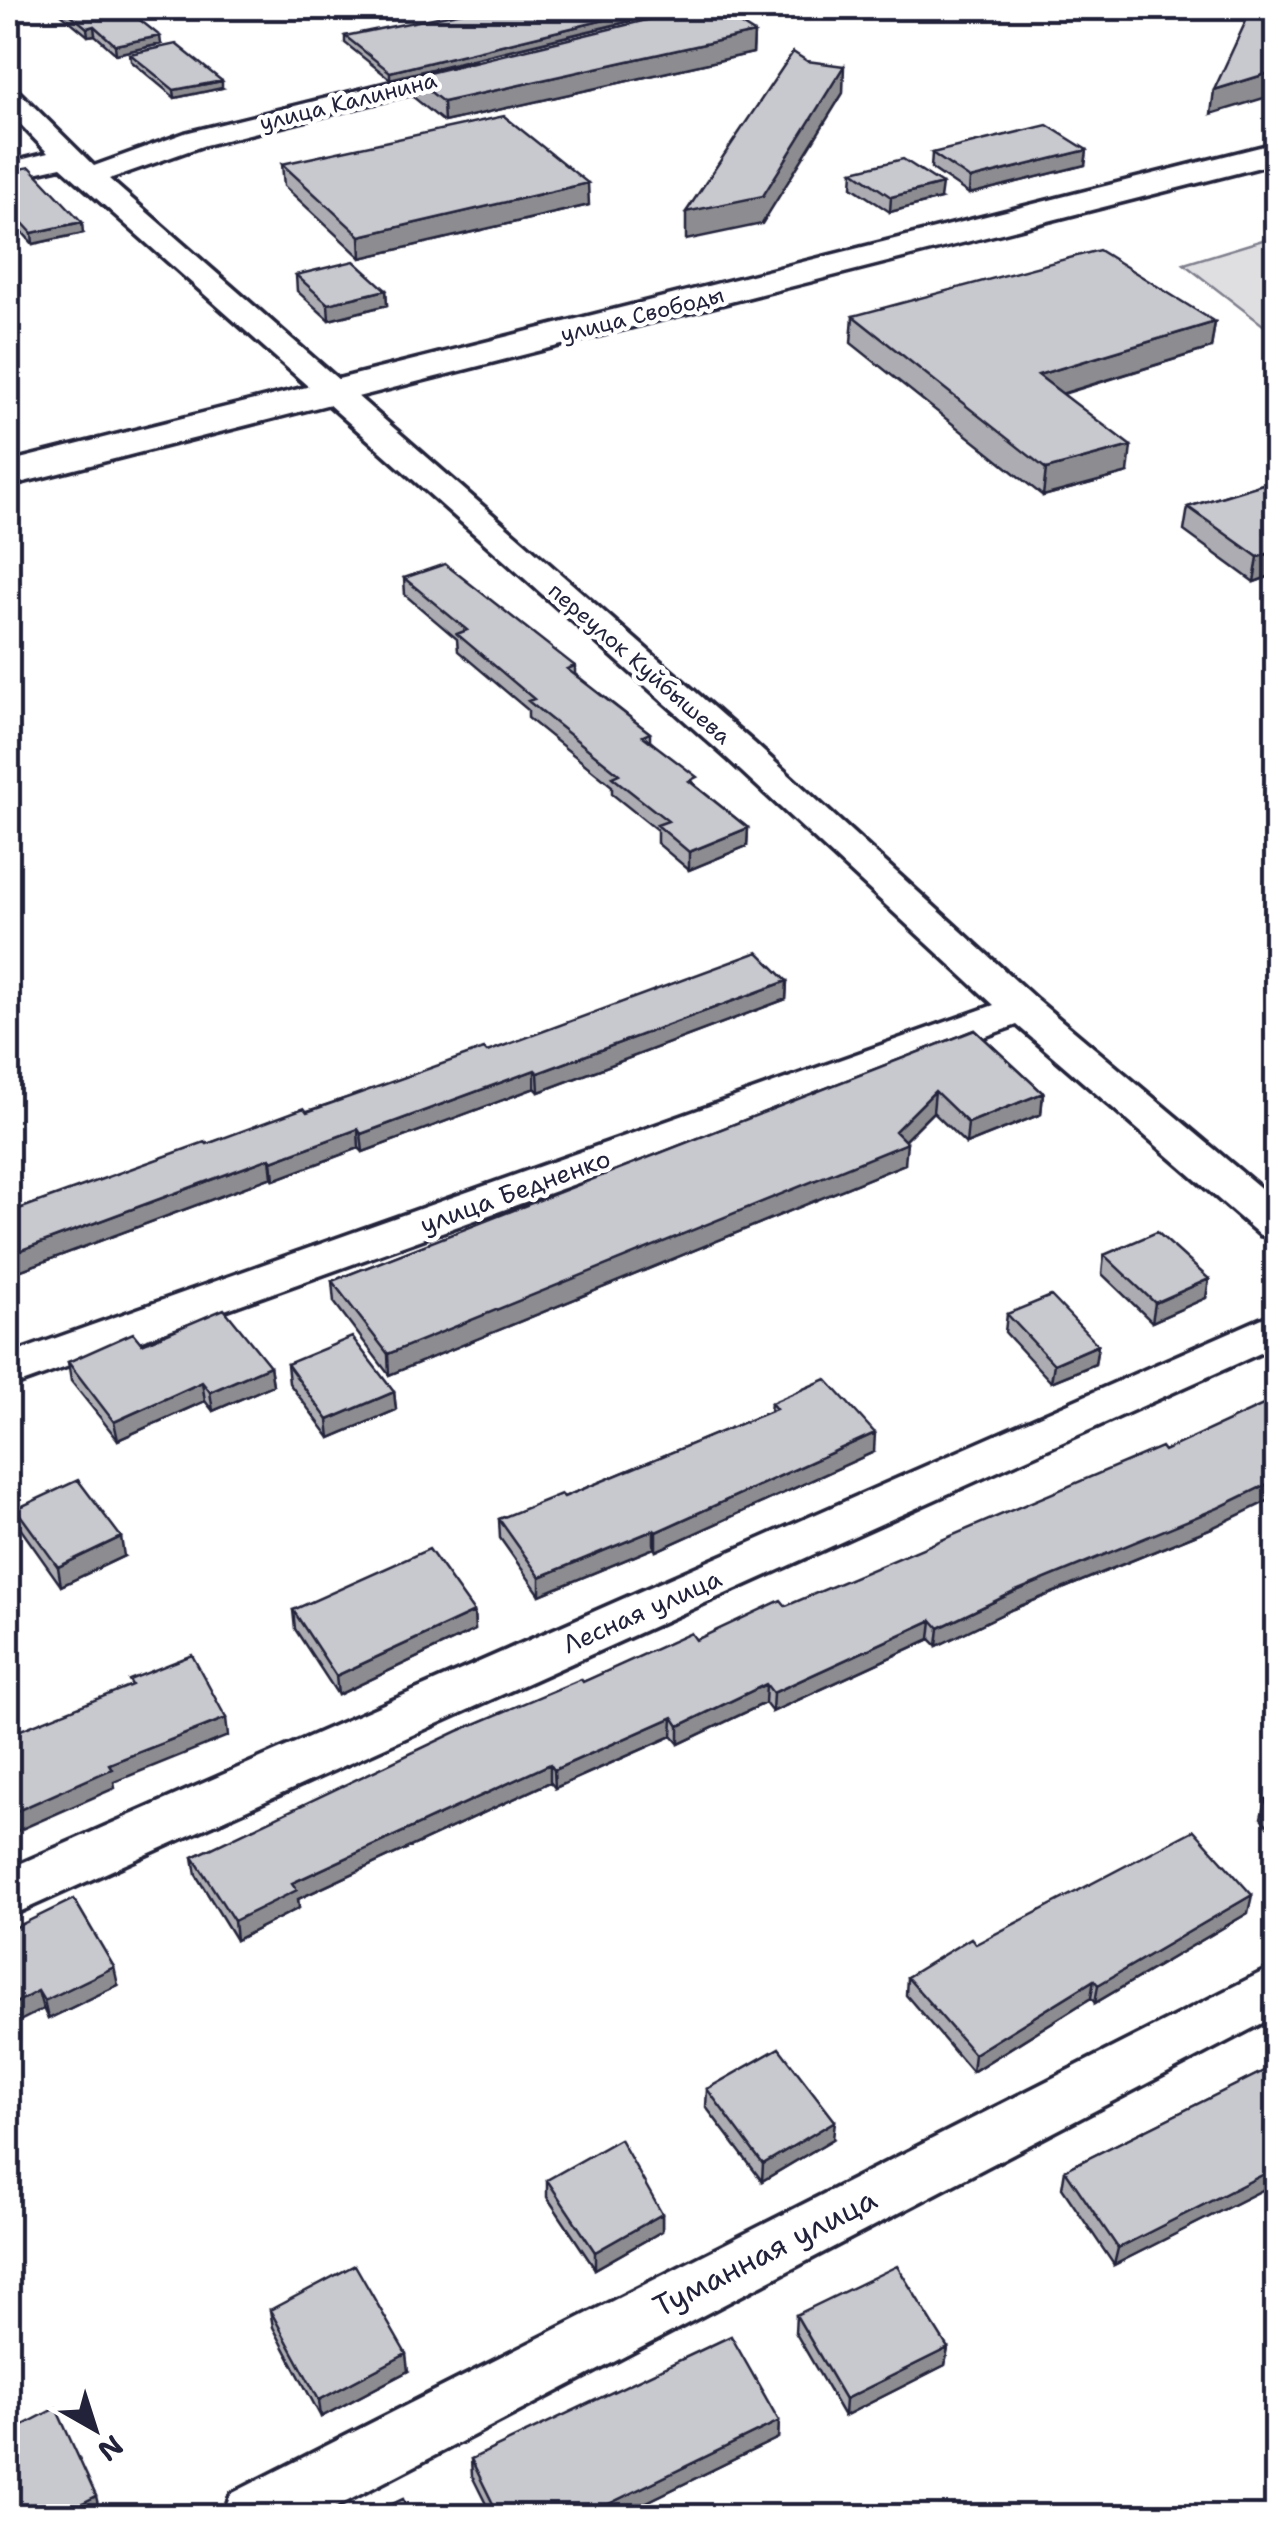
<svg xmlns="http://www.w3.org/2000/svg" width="1284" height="2524" font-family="'Shantell Sans',sans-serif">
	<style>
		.green { fill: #dfdfe2; stroke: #80808e; stroke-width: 2.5 }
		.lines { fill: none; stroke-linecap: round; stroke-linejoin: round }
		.minor-casing { stroke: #22223b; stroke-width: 7 }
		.major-casing { stroke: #22223b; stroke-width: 7 }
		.minor { fill: #fff; fill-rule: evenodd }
		.major { fill: #fff; fill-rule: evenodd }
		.wall { fill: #acacb2; stroke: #22223b; stroke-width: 2.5 }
		.shaded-wall { fill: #8c8c91; stroke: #22223b; stroke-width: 2.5 }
		.building { fill: #c8c8cf; stroke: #22223b; stroke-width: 2.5 }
		.labels { text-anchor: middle; stroke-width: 9; stroke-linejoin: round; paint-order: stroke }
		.far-street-label { font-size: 22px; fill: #22223b; stroke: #fff }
		.street-label { font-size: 25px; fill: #22223b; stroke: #fff }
		.near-street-label { font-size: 30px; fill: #22223b; stroke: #fff }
	</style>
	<rect width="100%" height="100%" fill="#fff"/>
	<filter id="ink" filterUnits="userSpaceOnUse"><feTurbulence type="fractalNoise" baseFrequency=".01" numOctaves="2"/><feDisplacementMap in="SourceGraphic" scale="20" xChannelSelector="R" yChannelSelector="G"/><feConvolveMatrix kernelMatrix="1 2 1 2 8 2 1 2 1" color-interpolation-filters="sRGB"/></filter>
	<g filter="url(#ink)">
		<path class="green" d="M1276 236V335L1184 264Z"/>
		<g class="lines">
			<defs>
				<path id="minor" d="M473 62 486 70 482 76 205 145 109 179 754 743 1037 1000 1276 1201V1239L1260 1235 1017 1025 8 1388V1355L994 1005 728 759 61 167 8 179V163L48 153 8 111V88L17 90 94 166 185 133Z
					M1276 1312V1346L8 1917V1869Z
					M1276 1965V2016L319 2516H222L231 2494Z"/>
				<path id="major" d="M1276 143V163L8 486V462Z"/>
			</defs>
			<use href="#minor" class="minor-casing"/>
			<use href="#major" class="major-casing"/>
			<use href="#minor" class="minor"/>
			<use href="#major" class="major"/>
		</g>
		<path class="wall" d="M54 8H125L161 44 116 54 95 35 88 36Z
			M684 8 390 79 345 43V36Z
			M754 33 753 53 444 122 413 97 412 77Z
			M130 54 222 88 175 98 131 61Z
			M1087 150 1085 165 969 194 931 168 932 153Z
			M282 164 589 205 361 258 284 186Z
			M8 171 83 233 33 244 8 216Z
			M853 171 940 199 890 212 852 187Z
			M296 275 386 290 387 305 329 320 297 291Z
			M853 316 1215 322 1211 348 1063 394 1128 473 1043 496 851 343Z
			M1276 480V574L1254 582 1184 531 1188 507Z
			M404 578 575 666V674L650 733V741L697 787 748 828 747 846 689 870 657 843V830L612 794V786L528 718V710L458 651 457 639 405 595Z
			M787 981 786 999 539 1092 535 1088 363 1152 359 1148 274 1180 272 1177 8 1275V1213L207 1144 487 1052Z
			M975 1030 1043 1093 1041 1114 966 1144 933 1112 904 1141 905 1164 389 1375 334 1302 332 1281Z
			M1104 1255 1209 1279 1206 1298 1152 1322 1102 1274Z
			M1007 1314 1098 1345 1095 1364 1051 1382 1005 1332Z
			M142 1344 270 1366 273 1385 213 1411 205 1401 118 1440 71 1381 68 1362Z
			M287 1364 394 1392 396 1410 330 1438 289 1383Z
			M771 1403 874 1452 656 1551 654 1548 540 1595 500 1538 499 1519 564 1497 770 1412Z
			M16 1509 124 1556 61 1586 20 1528Z
			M1214 1527 1013 1609 937 1646 930 1639 772 1712 765 1703 679 1744 672 1736 555 1788 550 1782 298 1899 299 1908 236 1940 196 1875 193 1857 583 1682 786 1606Z
			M293 1610 474 1612 475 1630 338 1695 295 1629Z
			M1276 1794V1835L1261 1818 1265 1800Z
			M1248 1913 1095 2003 1091 1998 972 2072 906 1995 907 1977 976 1944Z
			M8 1931 118 1985 48 2019Z
			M1276 2065V2183L1114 2265 1062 2188 1065 2170Z
			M707 2089 833 2139 762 2181 706 2107Z
			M547 2180 662 2214V2231L595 2269 547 2197Z
			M270 2310 408 2371 321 2417 273 2327Z
			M796 2315 948 2348 945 2365 844 2416 795 2332Z
			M779 2421 778 2438 618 2516H492L472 2476 471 2459Z"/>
		<path class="shaded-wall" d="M654 8H684L390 79V72Z
			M94 26 95 35 88 36 87 28Z
			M754 33 753 53 444 122 443 102Z
			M160 36 161 44 116 54 115 45Z
			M844 66 843 93 762 224 686 240V212Z
			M1276 71V89L1274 95 1211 114 1214 90Z
			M222 81V88L175 98 174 90Z
			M10 148 12 158 8 161V149Z
			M1087 150 1085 165 969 194 970 179Z
			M588 183 589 205 361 258 360 236Z
			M942 184 940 199 890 212 891 197Z
			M82 222 83 233 33 244 32 233Z
			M386 290 387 305 329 320 328 304Z
			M1215 322 1211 348 1035 402 1038 375Z
			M1131 446 1128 473 1043 496 1046 469Z
			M1276 551V574L1254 582 1258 557Z
			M748 828 747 846 689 870V852Z
			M787 981 786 999 539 1092 538 1073Z
			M535 1070V1088L363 1152 361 1134Z
			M935 1091 933 1112 898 1147 907 1143 905 1164 389 1375 388 1354 895 1131Z
			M1043 1093 1041 1114 966 1144 968 1123Z
			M358 1129 359 1148 274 1180 272 1161Z
			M270 1158 272 1177 8 1275V1255Z
			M1209 1279 1206 1298 1152 1322 1155 1303Z
			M1098 1345 1095 1364 1051 1382 1054 1364Z
			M270 1366 273 1385 213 1411 210 1392Z
			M202 1382 205 1401 118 1440 114 1422Z
			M394 1392 396 1410 330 1438 328 1420Z
			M875 1433 874 1452 656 1551V1532Z
			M1276 1480V1497L1214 1527 1013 1609 937 1646 939 1628 1016 1591Z
			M654 1530V1548L540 1595V1577Z
			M121 1537 124 1556 61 1586 58 1567Z
			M474 1612 475 1630 338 1695 336 1676Z
			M932 1620 930 1639 772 1712 773 1693Z
			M766 1684 765 1703 679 1744V1726Z
			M673 1717 672 1736 555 1788 554 1770Z
			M226 1718 228 1736 114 1782 115 1788 8 1835V1815L109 1764Z
			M550 1764V1782L298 1899 299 1908 236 1940 234 1921 292 1883Z
			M1252 1895 1248 1913 1095 2003 1098 1985Z
			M114 1967 118 1985 48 2019 44 2001Z
			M1094 1980 1091 1998 972 2072 974 2054Z
			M38 1991 43 2009 8 2027V2007Z
			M835 2121 833 2139 762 2181 763 2164Z
			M1276 2168V2183L1114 2265 1118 2248Z
			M662 2214V2231L595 2269V2252Z
			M948 2348 945 2365 844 2416 845 2399Z
			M406 2354 408 2371 321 2417 319 2400Z
			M779 2421 778 2438 618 2516H584Z
			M96 2496 100 2513 93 2516H57Z"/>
		<path class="building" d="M63 8H125L160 36 115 45 94 26 87 28Z
			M482 8H654L390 72 345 36Z
			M696 8H714L754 33 443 102 412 77Z
			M1252 8H1276V71L1214 90Z
			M176 44 222 81 174 90 130 54Z
			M793 52 807 61 844 66 763 196 686 212Z
			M504 116 588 183 360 236 282 164Z
			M1047 125 1087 150 970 179 932 153Z
			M903 159 942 184 891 197 853 171Z
			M30 167 82 222 32 233 8 207V171Z
			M1099 250 1215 322 1038 375 1131 446 1046 469 853 316Z
			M354 261 386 290 328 304 296 275Z
			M1276 480V551L1258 557 1188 507Z
			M445 564 575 666 567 669 650 733 643 736 697 777 689 781 748 828 689 852 657 825 668 821 612 777 619 774 528 701 534 699 457 634 467 630 404 578Z
			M758 952 787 981 538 1073 535 1070 361 1134 358 1129 272 1161 270 1158 8 1255V1213L205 1142 207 1144 304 1108 307 1112 484 1049 487 1052Z
			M975 1030 1043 1093 968 1123 935 1091 895 1131 907 1143 388 1354 332 1281Z
			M1157 1232 1209 1279 1155 1303 1104 1255Z
			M1051 1296 1098 1345 1054 1364 1007 1314Z
			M224 1309 270 1366 210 1392 202 1382 114 1422 68 1362 133 1333 142 1344Z
			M352 1337 394 1392 328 1420 287 1364Z
			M826 1379 875 1433 656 1532 654 1530 540 1577 499 1519 561 1494 564 1497 776 1409 771 1403Z
			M1276 1399V1480L1218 1508 1016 1591 939 1628 932 1620 773 1693 766 1684 679 1726 673 1717 554 1770 550 1764 292 1883 297 1890 234 1921 193 1857 458 1731 581 1679 583 1682 691 1633 696 1640 781 1600 786 1606 1161 1447 1164 1451Z
			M78 1480 121 1537 58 1567 16 1509Z
			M429 1549 474 1612 336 1676 293 1610Z
			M192 1655 226 1718 109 1764 112 1769 8 1815V1735L132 1685 129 1680Z
			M1276 1794V1812L1265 1800Z
			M1194 1830 1252 1895 1098 1985 1094 1980 974 2054 907 1977 971 1938 976 1944Z
			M74 1899 114 1967 44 2001 38 1991 8 2007V1931Z
			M779 2048 835 2121 763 2164 707 2089Z
			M1276 2065V2168L1118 2248 1065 2170Z
			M620 2139 662 2214 595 2252 547 2180Z
			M355 2265 406 2354 319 2400 270 2310Z
			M897 2266 948 2348 845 2399 796 2315Z
			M731 2336 779 2421 584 2516H499L471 2459Z
			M56 2408 96 2496 57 2516H8V2433Z
			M403 2499 411 2516H367Z"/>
	</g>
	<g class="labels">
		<g class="far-street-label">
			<text transform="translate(348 101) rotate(-14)" y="8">улица Калинина</text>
			<text transform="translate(642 314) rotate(-14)" y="8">улица Свободы</text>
			<text transform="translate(640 663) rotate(41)" y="8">переулок Куйбышева</text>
		</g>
		<g class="street-label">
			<text transform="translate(515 1191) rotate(-20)" y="9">улица Бедненко</text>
			<text transform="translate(642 1611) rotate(-24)" y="9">Лесная улица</text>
		</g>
		<g class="near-street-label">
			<text transform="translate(765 2253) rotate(-27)" y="10">Туманная улица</text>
		</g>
	</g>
	<rect width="1284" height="2524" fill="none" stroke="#fff" stroke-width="40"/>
	<rect x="20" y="20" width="1244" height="2484" fill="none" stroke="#22223b" stroke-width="4" filter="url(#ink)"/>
	<g transform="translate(95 2429) rotate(141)" stroke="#ffffff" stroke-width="8" paint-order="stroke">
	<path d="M0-8L18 38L0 25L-18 38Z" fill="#22223b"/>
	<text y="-15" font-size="28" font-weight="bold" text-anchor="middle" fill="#22223b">N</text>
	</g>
</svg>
